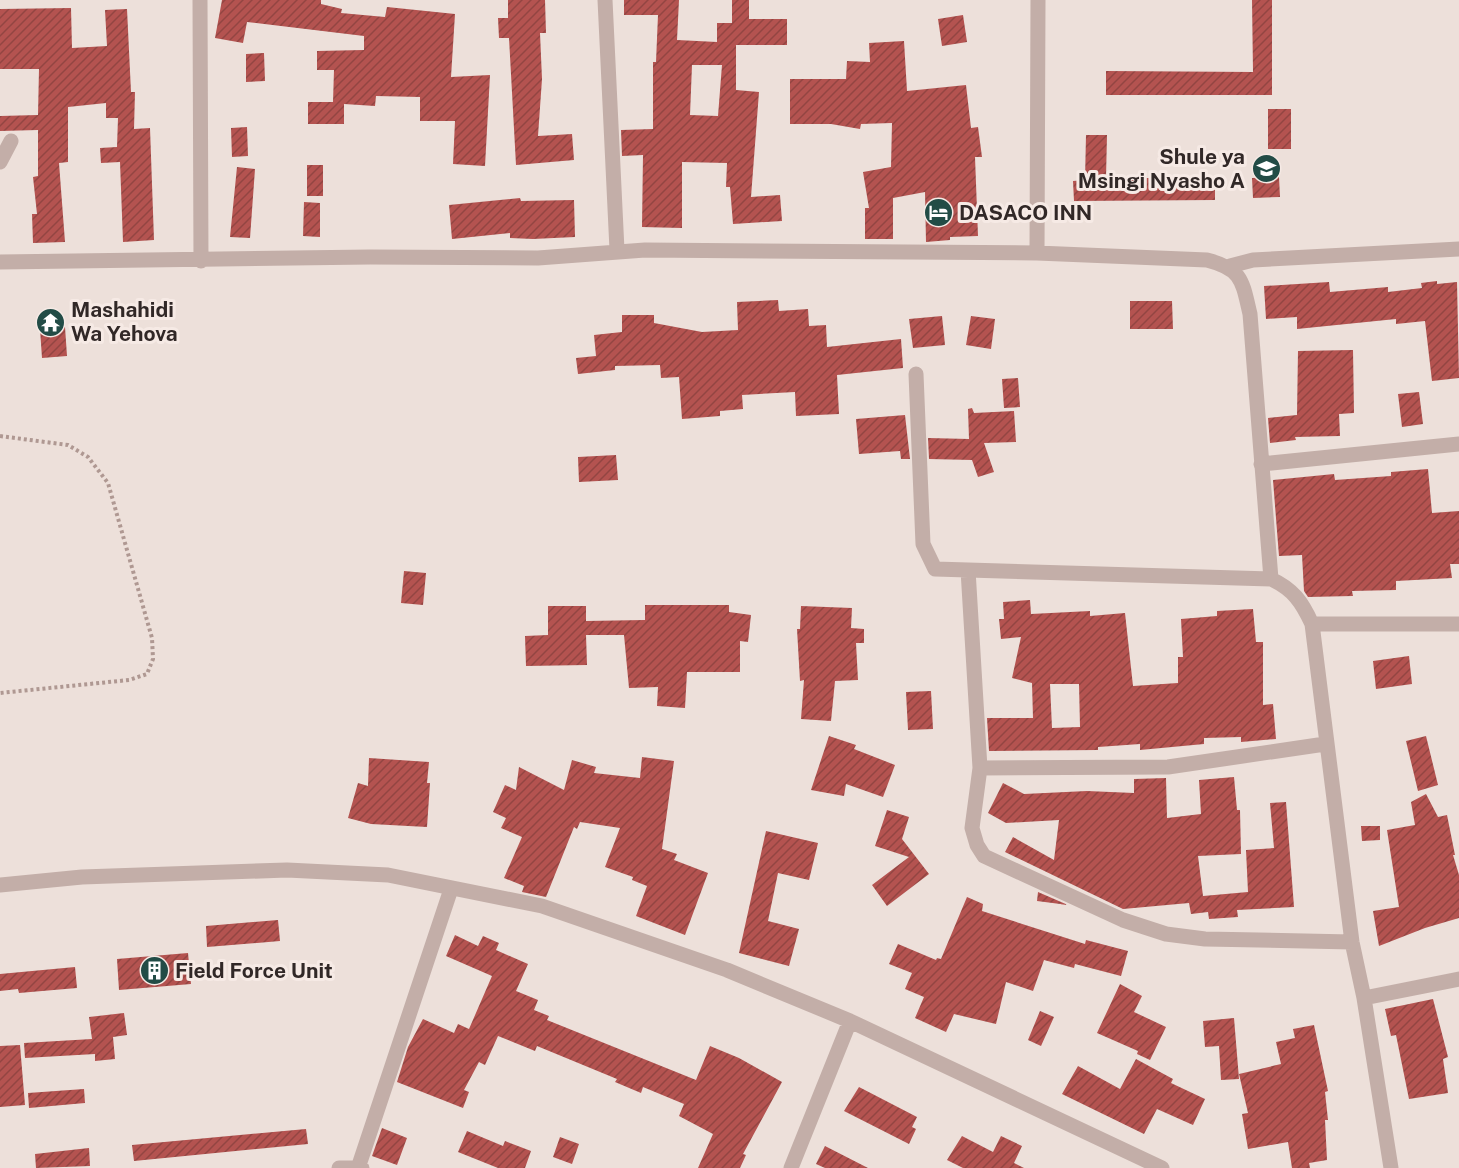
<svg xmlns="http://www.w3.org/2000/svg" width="1459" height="1168" font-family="'Public Sans',sans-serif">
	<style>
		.building { fill: url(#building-hatch); fill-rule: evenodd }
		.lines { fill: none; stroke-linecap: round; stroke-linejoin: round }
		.path { stroke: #af9892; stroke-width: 4; stroke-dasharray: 3 3; stroke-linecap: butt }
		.street { stroke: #c3aea8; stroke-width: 15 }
		.labels { text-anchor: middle; stroke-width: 6; stroke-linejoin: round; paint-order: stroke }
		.poi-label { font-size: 21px; font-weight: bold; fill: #312827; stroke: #f6eae5; text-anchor: start }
	</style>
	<defs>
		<pattern id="building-hatch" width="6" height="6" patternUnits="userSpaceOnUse" patternTransform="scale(1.5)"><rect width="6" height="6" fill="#b45350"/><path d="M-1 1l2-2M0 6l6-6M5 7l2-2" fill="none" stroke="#934542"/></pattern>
	</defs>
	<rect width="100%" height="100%" fill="#ede0da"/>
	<path class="building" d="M222 0H321V4L342 9 341 13 385 17 387 7 455 14 451 77 490 75 485 166 453 164 455 121H420V97L376 96 375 106 344 104V124H308V102H333L334 70H317V51L364 50V36L247 22 243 43 215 38Z
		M508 0H545L546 33H540L542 79 538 136 572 134 574 160 516 165 509 38H499L498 18H508Z
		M624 0H679L677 40 717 42V23H732V0H749V19H787V45H736V90L759 92 751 197 780 195 782 221 733 224 730 187H726L727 163 682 162V228L642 227 643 155 622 156 621 130 653 129V62H656L658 15H624ZM692 65H722L718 116 690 115Z
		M1252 0H1272V95H1106V71L1253 72Z
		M71 8 72 48 107 46 105 10 127 9 131 92H135L134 129 150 128 154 240 123 242 120 162 101 163 100 148 117 147 118 118H106V103L68 107V162L59 163 65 242 33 243 32 214H37L33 177 38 176V130L0 131V116L38 115 39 69H0V9Z
		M963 15 967 42 942 46 938 19Z
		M904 41 907 91 966 85 971 128 978 127 982 157H975L978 236 950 237V240L926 242 925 192 893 198V239H865V208H869L863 172 891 167 892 123 861 124 860 129 831 124H790V79H846L847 61 870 62 869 43Z
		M264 53 265 81 246 82V54Z
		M1268 109H1291V149H1268Z
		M247 127 248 156 232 157 231 128Z
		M1086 135H1107L1106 178H1215V200L1074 201 1073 181 1085 180Z
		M307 165H323V196H307Z
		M237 167 255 169 250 238 230 237Z
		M1279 177 1280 197 1253 198 1252 178Z
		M520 198 521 201 574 200 575 237 533 239 510 238V233L452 239 449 205Z
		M304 202 320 203V237L303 236Z
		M1437 281V284L1457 282 1459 378 1432 381 1425 321 1396 324V319L1297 329V317L1266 319 1264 286 1329 282 1330 292 1388 287V292L1422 288 1421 283Z
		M778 300 779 311 808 309 809 326 826 325 827 347 901 339 903 368 837 375 839 414 796 416 795 392 742 395 743 409 720 411V416L682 419 679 377 661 378 660 365 615 366V370L578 374 576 358 596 356 594 335 622 332V315H654V323L702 332 738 330 737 302Z
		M1130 301H1172L1173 329H1130Z
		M942 316 945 345 913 348 909 319Z
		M971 316 995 319 991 349 966 345Z
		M65 327 67 356 42 358 40 329Z
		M1353 350 1354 413 1339 414 1340 436 1295 437 1296 440 1270 443 1268 418 1297 415 1298 351Z
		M1018 378 1020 407 1004 408 1002 379Z
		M1419 392 1423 424 1402 427 1398 394Z
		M972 408 974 413 1014 411 1016 442 984 443 994 472 978 477 972 460 929 459 928 438 969 439 968 409Z
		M905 415 910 459H901L900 451 859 454 856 419Z
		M616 455 618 480 579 482 578 457Z
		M1428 469 1432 513 1459 511V564H1450L1452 578 1396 581V590L1352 591 1353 596 1308 597 1304 591 1302 555 1279 556 1273 480 1334 474 1335 480 1391 476V472Z
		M404 571 426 573 423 605 401 603Z
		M1030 600 1031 614 1090 611V616L1125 613 1133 686 1178 683V657H1183L1181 619 1217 616V611L1253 609 1256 642H1263V705L1273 704 1276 739 1241 742V737L1204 738V744L1140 750V744L1098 747V750L989 751 987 718H1033L1032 683 1012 678 1021 637 1001 639 999 619H1004L1003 602ZM1050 684H1079L1080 727 1052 728Z
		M645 605H729V612L751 615 748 642 740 641V672H687L685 708 657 706 658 687 629 688 624 635H586L587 665 526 666 525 636 548 635V606H586V621L645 620Z
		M801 606 852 608 851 628 864 629V643H856L858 680 835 681 831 721 801 719 804 680 800 681 797 629H800Z
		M1409 656 1412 684 1376 689 1373 661Z
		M931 691 933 729 908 730 906 692Z
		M829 736 856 745 854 749 895 765 883 797 846 784 844 796 811 790Z
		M1426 736 1438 785 1418 791 1406 741Z
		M642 757 674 761 662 849 677 854 674 860 708 873 685 935 636 916 647 886 632 880 633 877 605 867 620 828 580 822 577 829 574 827 546 897 522 892 524 886 504 878 522 837 501 828 506 818 493 812 505 785 516 790 519 767 564 790 572 760 596 767 594 773 640 778Z
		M369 758 429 762 427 783H430L427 827 371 824 348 818 358 783 368 786Z
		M1234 777 1237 810H1240L1241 854 1198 856 1203 896 1248 892 1246 850 1274 848 1270 803 1286 802 1294 907 1237 910 1238 917 1209 919 1208 912 1191 914 1189 903 1123 909 1005 852 1013 837 1054 860 1059 820 1006 823 988 813 1003 783 1024 794 1087 791 1134 793V779L1166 778 1167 818 1201 814 1199 780Z
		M1426 794 1438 817 1447 815 1455 855H1453L1459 875V918L1425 928 1379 946 1373 911 1399 907 1387 830 1415 825 1411 802Z
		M887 810 909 817 902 839 929 874 887 906 872 885 909 857 875 846Z
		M1361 826H1380V840L1362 841Z
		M766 831 818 843 809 880 778 873 768 921 799 929 789 966 739 953Z
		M1038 892 1068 905 1037 901Z
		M967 897 983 904 982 911 1085 944 1086 940 1128 951 1121 976 1075 964 1074 968 1044 960 1033 991 1006 982 996 1024 954 1014 946 1032 915 1018 924 997 905 989 912 973 889 964 898 944 936 960 937 958 941 959Z
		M278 920 280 941 207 947 206 926Z
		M455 935 478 946 483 936 499 943 496 950 528 964 516 991 538 1000 534 1010 549 1016 547 1020 696 1080 710 1046 739 1058 782 1082 743 1154 746 1155 740 1168H698L713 1134 679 1116 684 1104 643 1087 641 1093 615 1082 617 1079 537 1046 535 1051 498 1036 485 1065 479 1062 464 1090 469 1092 463 1108 397 1082 408 1047 423 1019 454 1033 458 1024 469 1029 492 976 446 956Z
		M188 953 191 984 119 990 117 959Z
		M75 967 77 988 19 993 18 989 0 991V974Z
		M1120 984 1142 996 1134 1012 1166 1027 1150 1060 1137 1054 1138 1051 1097 1033Z
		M1433 999 1448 1057 1443 1059 1448 1093 1409 1099 1396 1035 1391 1036 1385 1009Z
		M1040 1011 1054 1017 1041 1046 1028 1040Z
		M124 1013 127 1035 113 1037 115 1059 95 1061V1054L25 1058 24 1043 92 1039 89 1017Z
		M1234 1018 1239 1079 1221 1080 1219 1046 1205 1047 1203 1021Z
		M1314 1025 1328 1091 1325 1092 1328 1120H1325L1327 1160 1309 1163 1310 1168H1292L1288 1142 1248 1149 1242 1114 1248 1113 1239 1074 1281 1064 1276 1042 1295 1038 1293 1029Z
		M20 1045 25 1105 0 1107V1046Z
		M1136 1059 1173 1079 1171 1083 1205 1099 1193 1125 1157 1109 1144 1134 1062 1094 1078 1066 1120 1089Z
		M859 1087 917 1117 912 1127 916 1129 909 1144 844 1111Z
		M84 1089 85 1103 29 1108 28 1093Z
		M382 1128 407 1138 397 1165 372 1156Z
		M306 1129 308 1144 134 1161 132 1145Z
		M467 1131 503 1146 505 1141 531 1151 525 1168H498L458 1152Z
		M962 1136 993 1152 1001 1136 1022 1146 1014 1163 1024 1168H963L947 1160Z
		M560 1137 579 1144 572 1164 553 1157Z
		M825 1146 868 1168H825L816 1164Z
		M89 1148 90 1166 36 1168 35 1154Z"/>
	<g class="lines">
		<path class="path" d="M0 436 68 445 88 457 108 483 152 638 153 659 147 674 129 680 0 693"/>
		<path class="street" d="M200 0 201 261
			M605 0 617 250
			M0 162 11 141
			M1037 253 1038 0
			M0 262 370 257 538 258 645 250 1037 253 1207 260C1242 269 1242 280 1250 314L1271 579
			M1230 266 1253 260 1459 249
			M916 374 923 544 935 569 1271 579C1293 589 1302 602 1312 624L1352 942 1364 998 1391 1168
			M1261 464 1459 444
			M968 570 980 768 972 828 977 845 984 856 1123 920 1166 934 1205 939 1352 942
			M1312 624H1459
			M980 768 1168 767 1325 744
			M0 885 82 877 287 870 388 875 542 906 727 970 850 1021 1162 1168
			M1364 998 1459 979
			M339 1168H362
			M358 1168 451 889
			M791 1168 850 1021"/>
	</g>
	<defs>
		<symbol id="school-disc" viewBox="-11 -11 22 22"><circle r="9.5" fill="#224c46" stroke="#f6eae5"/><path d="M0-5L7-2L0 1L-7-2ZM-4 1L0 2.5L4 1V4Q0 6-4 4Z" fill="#fff"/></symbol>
		<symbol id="hotel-disc" viewBox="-11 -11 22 22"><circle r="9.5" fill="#224c46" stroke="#f6eae5"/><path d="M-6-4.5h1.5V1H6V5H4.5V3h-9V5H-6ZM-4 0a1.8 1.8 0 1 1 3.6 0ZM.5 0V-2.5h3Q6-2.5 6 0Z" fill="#fff"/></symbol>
		<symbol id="temple-disc" viewBox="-11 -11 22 22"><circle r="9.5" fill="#224c46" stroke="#f6eae5"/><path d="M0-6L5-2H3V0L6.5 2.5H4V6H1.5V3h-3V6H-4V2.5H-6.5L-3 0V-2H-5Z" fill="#fff"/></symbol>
		<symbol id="building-disc" viewBox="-11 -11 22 22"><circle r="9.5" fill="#224c46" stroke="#f6eae5"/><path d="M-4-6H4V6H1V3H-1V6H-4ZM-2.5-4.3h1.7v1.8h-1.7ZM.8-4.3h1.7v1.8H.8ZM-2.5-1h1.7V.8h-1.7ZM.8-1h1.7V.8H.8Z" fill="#fff"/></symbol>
	</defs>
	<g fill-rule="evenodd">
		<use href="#school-disc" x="1250" y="152" width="33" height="33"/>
		<use href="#hotel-disc" x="922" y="196" width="33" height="33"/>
		<use href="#temple-disc" x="34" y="306" width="33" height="33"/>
		<use href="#building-disc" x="138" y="954" width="33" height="33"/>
	</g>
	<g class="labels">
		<g class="poi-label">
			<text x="1245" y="164" text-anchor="end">Shule ya<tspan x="1245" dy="24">Msingi Nyasho A</tspan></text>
			<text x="959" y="220">DASACO INN</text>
			<text x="71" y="317">Mashahidi<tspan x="71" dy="24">Wa Yehova</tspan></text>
			<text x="175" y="978">Field Force Unit</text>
		</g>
	</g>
</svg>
